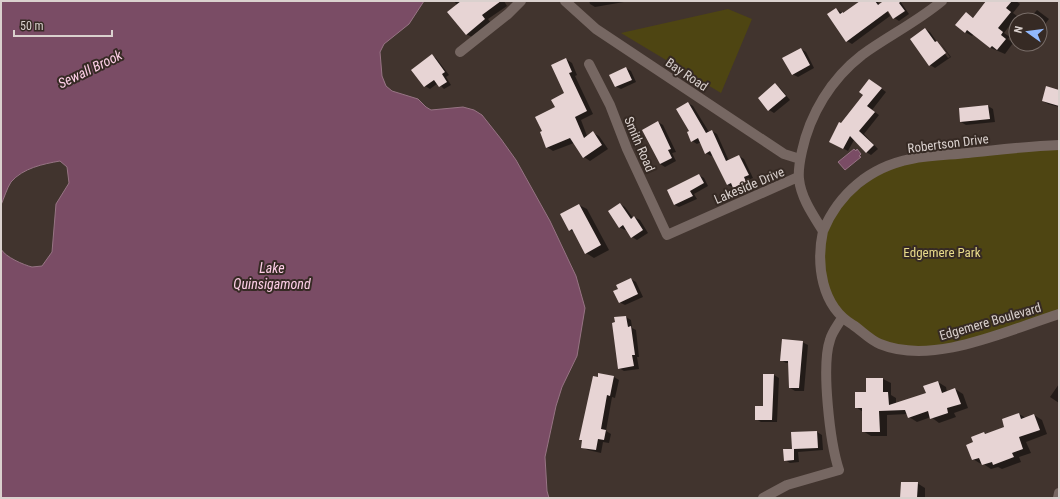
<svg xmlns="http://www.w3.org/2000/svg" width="1060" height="499" font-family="'Roboto Condensed',sans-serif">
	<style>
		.green { fill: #4e4512 }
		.water { fill: #7a4c65; stroke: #977484 }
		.shadow { fill: #0007; fill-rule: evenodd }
		.building { fill: #e7d4d4 }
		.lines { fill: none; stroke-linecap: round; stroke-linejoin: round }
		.minor { stroke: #766762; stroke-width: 10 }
		.labels { text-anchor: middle; stroke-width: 4; stroke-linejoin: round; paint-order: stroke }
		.street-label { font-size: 13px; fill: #dad1ce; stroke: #362a24 }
		.park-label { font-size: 13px; fill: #e8da8a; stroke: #362a24 }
		.water-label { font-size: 14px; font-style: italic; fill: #fecfe7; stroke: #362a24 }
	</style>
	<rect width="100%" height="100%" fill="#41342e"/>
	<path class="green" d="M728 9 752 19 721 93 621 33Z
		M1059 145V316L970 343 913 351 879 343 832 305 821 272 823 231 839 204 890 165Z"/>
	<path class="water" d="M1 1H424L409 24 384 44 380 52 382 76 386 86 392 91 418 99 426 107 431 110 463 107 474 110 482 115 501 139 516 160 550 221 576 276 585 308 577 356 562 387 556 406 545 457 547 491 549 498H1V249C5 257 24 265 32 267 35 267 39 266 42 266L52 252 56 204 69 183 67 167 60 161C43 164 23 168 11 182 7 188 4 198 1 205Z
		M854 149 856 151 857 149 861 154 859 156 861 157 845 170 838 162Z"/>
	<path class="shadow" d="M454 1H504L507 6 488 19 491 23 474 38 466 34 457 5Z
		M589 1H624V2L595 7 590 4Z
		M862 1H877L880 5 885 8 890 16 852 44 847 41 836 9 844 14Z
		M887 1H900L909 14 899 21 894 18Z
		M987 1H1016L1020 4 1013 13 1017 16 1004 33 1010 37 1008 39 1013 43 1005 54 991 48 974 34 972 36 965 32 966 13 974 18Z
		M1037 10 1049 19 1042 28 1040 27V20H1032L1030 18Z
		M925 29 930 32 937 42 942 45 951 57 935 68 930 65ZM938 44H941L950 57 948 58Z
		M801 49 806 52 814 68 798 77 792 74Z
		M432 56 436 58 449 75 446 77 451 85 444 89 438 83 430 89 425 86 412 70Z
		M566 59 572 63 577 75 575 76 593 114 581 120 587 136 593 133 599 136 608 149 590 161 584 157 574 143 553 151 547 147 543 132 556 108 565 94Z
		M626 68 631 71 636 82 621 89 615 86Z
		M870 80 886 92 872 110 879 115 864 134 878 149 871 155 866 152 854 140 848 151 835 144 841 124 864 95Z
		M775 85 780 88 790 100 774 113 769 110Z
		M1059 87V107L1048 104 1043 101 1058 91Z
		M688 103 693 106 709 132 712 131 717 134 729 161 739 156 744 159 753 178 748 180 751 185 739 190 728 185 713 155 711 156 706 153 701 142 697 144 692 141Z
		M988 106 993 109 995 122 966 125 961 122Z
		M658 122 663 125 676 152 672 153 676 161 665 167 660 164Z
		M699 175 704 178 708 186 694 194 697 199 679 207 675 205 668 191Z
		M620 204 625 207 633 218 634 217 640 220 648 233 637 240 632 237 627 229 625 230 619 227Z
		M579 205 587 209 609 250 594 258 586 253 574 232 570 230Z
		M631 279 636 282 643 297 625 305 619 302Z
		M626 317 631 320 632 328 636 330 639 357H637L639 369 624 371 619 368Z
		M802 342 808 345 804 391H795L790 388 789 363H786L781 360Z
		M774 375 779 378 777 422H761L756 419 764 407Z
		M614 377 619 380 615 398 612 397 606 431 611 434 609 443 603 442 601 453 588 450 582 447 583 441 580 439Z
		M883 379 891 383V395L896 398V404L927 394 938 382 946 387 947 392 955 389 963 394 968 408 954 413 956 417 939 423 931 417 917 422 909 417 908 414 887 415V436H871L863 431V412L856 407 867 393Z
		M1059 384V403L1050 397Z
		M1019 414 1026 418 1034 415 1042 420 1047 434 1026 442 1031 453 1019 457 1021 462 1002 469 998 467 991 469 982 463 981 464 973 459 975 443 984 433 986 434 1005 427Z
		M817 432 822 435 823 450 798 452 799 462 790 463 785 460 793 450Z
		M917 483 925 488V498H901Z"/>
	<path class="building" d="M461 1H501L482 15 485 19 466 35 447 12Z
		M860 1H875L878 5 882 2 881 1H901L899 3 905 11 893 19 888 11 846 42 827 14 836 8 840 14 843 12V13Z
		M986 1H1012L1006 8 1011 12 998 28 1003 32 1001 35 1006 39 997 50 992 46 990 48 967 30 965 33 955 25 966 12 973 18Z
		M925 28 935 42 937 41 946 53 929 66 910 39Z
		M801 48 810 65 792 75 782 58Z
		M432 54 445 72 442 74 447 82 439 87 434 80 424 87 411 70Z
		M566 58 572 72 569 73 587 111 575 117 584 138 593 131 602 145 583 158 570 138 546 148 540 132 542 131 535 117 555 107 551 100 564 93 551 65Z
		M626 67 632 80 615 87 609 75Z
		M869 79 882 88 867 106 875 112 859 131 874 145 866 153 850 136 843 149 829 142 839 122 841 123 863 95 859 92Z
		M775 83 786 96 768 111 758 98Z
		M1046 86 1059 90V106L1042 101Z
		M688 102 706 133 712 130 726 161 739 155 749 175 744 177 746 182 733 188 731 183 727 185 710 151 705 154 698 138 691 142 687 132 689 131 676 109Z
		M988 105 990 119 960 122 959 108Z
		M658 121 671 149 668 150 672 158 660 164 642 130Z
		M699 174 704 183 690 191 693 196 674 205 667 190Z
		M620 203 631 219 634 216 643 230 631 238 623 225 619 228 608 211Z
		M579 204 601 245 585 254 572 229 569 231 560 214Z
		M631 278 638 294 619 303 613 291 618 289 616 285Z
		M626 316 628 327 631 326 635 355H632L634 366 618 369 612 323 615 322 614 317Z
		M782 339 803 341 799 388H789L788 361H780Z
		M598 373 614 376 610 396 607 395 601 429 606 430 604 440 598 439 596 450 581 448 582 440H579L593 376 598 377Z
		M763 374H774L772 420H755V406H763Z
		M866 378H883V392H888L889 405 926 393 923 386 938 381 942 393 955 388 961 404 947 408 948 413 930 419 928 411 908 418 905 410 879 411 880 432H862V408H855V392H866Z
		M1019 413 1021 419 1034 414 1040 430 1019 437 1023 449 1012 453 1014 457 993 465 992 462 982 465 979 458 972 460 966 445 973 442 971 437 984 432 985 434 1004 427 1002 419Z
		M817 431 818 448 794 449V460L784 461 783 449H792L791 432Z
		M901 482H918L917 498H900Z"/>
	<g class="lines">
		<path class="minor" d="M565 1 596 29 784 154 800 159
			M942 1C917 22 888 36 862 55 831 79 810 114 802 151 800 160 798 170 799 179 801 198 813 215 823 231 816 264 821 306 853 325 862 331 870 340 880 344 933 366 1008 330 1059 314
			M460 52 508 14 521 1
			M589 64 610 105 627 149 667 235 798 177
			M823 231C839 193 870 167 911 159 930 155 949 155 968 153 998 150 1029 146 1059 145
			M763 498 787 485 839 470C830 443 821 366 830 340 832 332 838 325 842 318
			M1058 498 1059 493"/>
	</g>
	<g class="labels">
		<g class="street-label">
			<text transform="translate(687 74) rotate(34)" y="5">Bay Road</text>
			<text transform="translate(948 143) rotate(-7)" y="5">Robertson Drive</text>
			<text transform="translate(640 144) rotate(67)" y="5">Smith Road</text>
			<text transform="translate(749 185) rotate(-23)" y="5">Lakeside Drive</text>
			<text transform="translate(990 321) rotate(-16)" y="5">Edgemere Boulevard</text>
		</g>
		<g class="park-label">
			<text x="942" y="257">Edgemere Park</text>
		</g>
		<g class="water-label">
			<text transform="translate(90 69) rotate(-26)" y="5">Sewall Brook</text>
			<text x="272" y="273">Lake<tspan x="272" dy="16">Quinsigamond</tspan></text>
		</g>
	</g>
	<rect width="1060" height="499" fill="none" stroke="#dad1ce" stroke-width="4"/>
	<g transform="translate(1028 32) rotate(284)"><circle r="19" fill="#362a24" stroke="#786d68"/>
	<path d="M0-3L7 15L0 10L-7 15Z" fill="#91b8fd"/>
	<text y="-6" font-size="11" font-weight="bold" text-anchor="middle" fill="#dad1ce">N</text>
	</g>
	<path d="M14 30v6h98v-6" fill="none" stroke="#dad1ce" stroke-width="2"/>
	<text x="20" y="30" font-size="12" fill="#dad1ce" stroke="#362a24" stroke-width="3" paint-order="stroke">50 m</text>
</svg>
